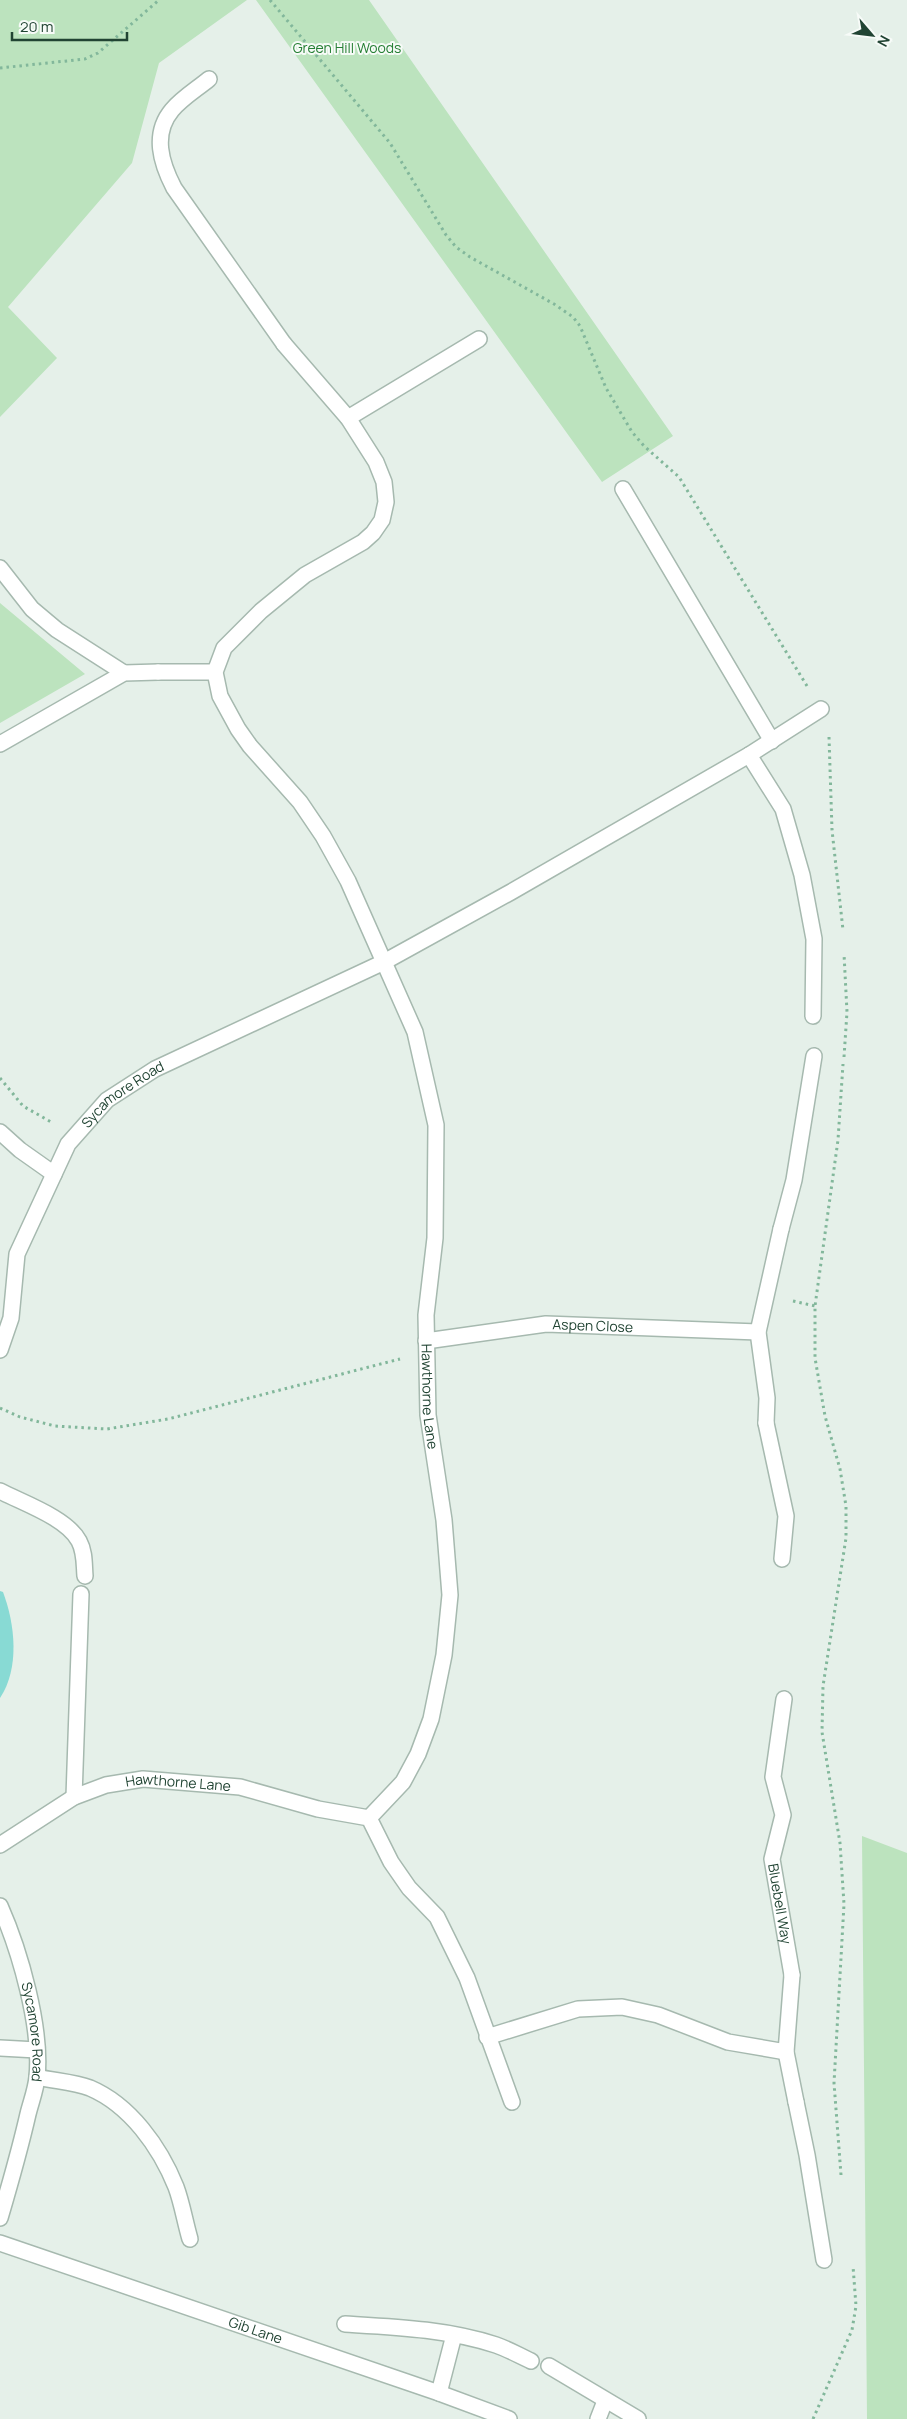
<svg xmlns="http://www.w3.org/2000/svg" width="907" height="2419" font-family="Manrope,sans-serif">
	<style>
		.green { fill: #bce3be }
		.water { fill: #88dad4 }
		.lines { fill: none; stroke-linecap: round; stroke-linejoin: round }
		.service-casing { stroke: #a6b9af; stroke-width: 18 }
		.minor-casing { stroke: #a6b9af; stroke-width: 18 }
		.path { stroke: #82b79b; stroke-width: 3; stroke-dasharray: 2.5 4; stroke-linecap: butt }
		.service { stroke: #fff; stroke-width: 15 }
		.minor { stroke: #fff; stroke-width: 15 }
		.labels { text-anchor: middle; stroke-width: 4; stroke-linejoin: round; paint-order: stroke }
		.park-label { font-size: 14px; fill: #278035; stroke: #f7fbf8 }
		.street-label { font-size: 14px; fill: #214433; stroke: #f7fbf8 }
	</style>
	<rect width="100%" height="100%" fill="#e5f0e9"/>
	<path class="green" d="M0 0H247L159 63 132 163 8 307 57 358 0 417Z
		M256 0H369L673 436 602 482Z
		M0 603 85 674 0 723Z
		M862 1836 907 1853V2419H867Z"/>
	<path class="water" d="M0 1591 3 1592C15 1624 20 1668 0 1698Z"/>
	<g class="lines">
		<defs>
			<g id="service">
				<path d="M209 79C197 89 182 98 172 110 152 134 161 163 174 188L284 344"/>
				<path d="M0 568 32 609 57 630 124 673"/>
				<path d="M0 744 124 673 158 672"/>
				<path d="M749 755 783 809 802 875 814 939 813 1016"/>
				<path d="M0 1132 20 1150 54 1174"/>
				<path d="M781 1229 794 1180 814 1056"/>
				<path d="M766 1423 786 1516 782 1559"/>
				<path d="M0 1491C23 1503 67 1518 79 1541 85 1552 84 1564 85 1576"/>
				<path id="s1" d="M784 1699 773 1777 783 1815 772 1859 792 1975"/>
				<path d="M74 1797 81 1594"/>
				<path d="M0 2048 37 2050"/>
				<path d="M37 2077C54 2081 74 2082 90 2088 130 2105 160 2147 176 2187 182 2203 185 2222 190 2239"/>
				<path d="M796 2102 807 2155 824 2260"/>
				<path d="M345 2324C395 2327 447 2329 496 2345 508 2349 520 2356 531 2361"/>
				<path d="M549 2366 638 2419"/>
				<path d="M439 2393 454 2335"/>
				<path d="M598 2419 605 2401"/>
			</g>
			<g id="minor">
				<path id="s2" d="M284 344 348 418 376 462 384 482 386 502 382 520 373 533 363 542 305 575 261 611 224 648 215 672 220 696 238 729 250 746 300 802 323 836 348 881 415 1032 436 1125 435 1238 426 1315 428 1415 444 1520 450 1595 444 1655 431 1719 418 1754 403 1782 369 1818"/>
				<path d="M348 418 479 339"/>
				<path d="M623 489 772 741"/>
				<path d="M158 672H215"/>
				<path id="s3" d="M426 1341 546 1324 758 1332"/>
				<path id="s4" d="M0 1350 11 1318 17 1254 68 1144 107 1100 155 1069 384 962 511 892 749 755 821 709"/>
				<path d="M766 1423 767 1398 758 1332 781 1229"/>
				<path id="s5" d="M0 1845 74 1797 106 1785 143 1779 240 1787 318 1809 369 1818 391 1862 409 1888 437 1917 467 1978 512 2102"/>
				<path id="s6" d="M0 1906C20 1951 42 2028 37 2077 36 2089 31 2102 28 2114 20 2149 10 2184 0 2218"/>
				<path d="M792 1975 786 2052 796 2102"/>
				<path d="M487 2037 578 2009 622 2007 658 2015 728 2042 786 2052"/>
				<path id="s7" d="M0 2243 439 2393 509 2419"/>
			</g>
		</defs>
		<use href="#service" class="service-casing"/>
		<use href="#minor" class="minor-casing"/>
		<path class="path" d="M270 0 390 143 446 235 456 247 470 257 554 304 573 317 580 326 606 388 632 432 644 446 679 477 807 686
			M0 68 85 59 98 53 159 0
			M829 737 832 830 843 930
			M844 1057 847 1012 844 954
			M0 1078 23 1106 51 1122
			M793 1301 815 1306
			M0 1408 20 1417 55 1426 107 1429 168 1419 400 1359
			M841 2175 834 2083 844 1904 840 1843 822 1732 823 1686 846 1538V1506L840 1469 825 1416 815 1358V1306L838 1140 843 1064
			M813 2419 852 2330 856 2306 853 2266"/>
		<use href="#service" class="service"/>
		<use href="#minor" class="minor"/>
	</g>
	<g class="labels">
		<g class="park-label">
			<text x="347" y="53">Green Hill Woods</text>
		</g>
		<g class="street-label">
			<text dy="5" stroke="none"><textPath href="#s4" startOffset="294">Sycamore Road</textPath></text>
			<text dy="5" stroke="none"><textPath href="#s3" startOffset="168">Aspen Close</textPath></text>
			<text dy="5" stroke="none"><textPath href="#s2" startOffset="1224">Hawthorne Lane</textPath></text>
			<text dy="5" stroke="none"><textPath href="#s5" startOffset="195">Hawthorne Lane</textPath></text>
			<text dy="5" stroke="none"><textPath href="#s1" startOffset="209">Bluebell Way</textPath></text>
			<text dy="5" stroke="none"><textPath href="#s6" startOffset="131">Sycamore Road</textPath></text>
			<text dy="5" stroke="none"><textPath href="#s7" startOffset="270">Gib Lane</textPath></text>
		</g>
	</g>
	<g transform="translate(872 35) rotate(118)" stroke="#f7fbf8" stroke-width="4" paint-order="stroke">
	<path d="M0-4L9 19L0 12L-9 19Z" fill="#214433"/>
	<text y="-8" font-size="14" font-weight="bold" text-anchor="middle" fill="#214433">N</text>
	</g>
	<path d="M12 32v8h115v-8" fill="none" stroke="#214433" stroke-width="2.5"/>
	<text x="20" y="32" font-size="15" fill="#214433" stroke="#f7fbf8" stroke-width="4" paint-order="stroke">20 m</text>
</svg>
